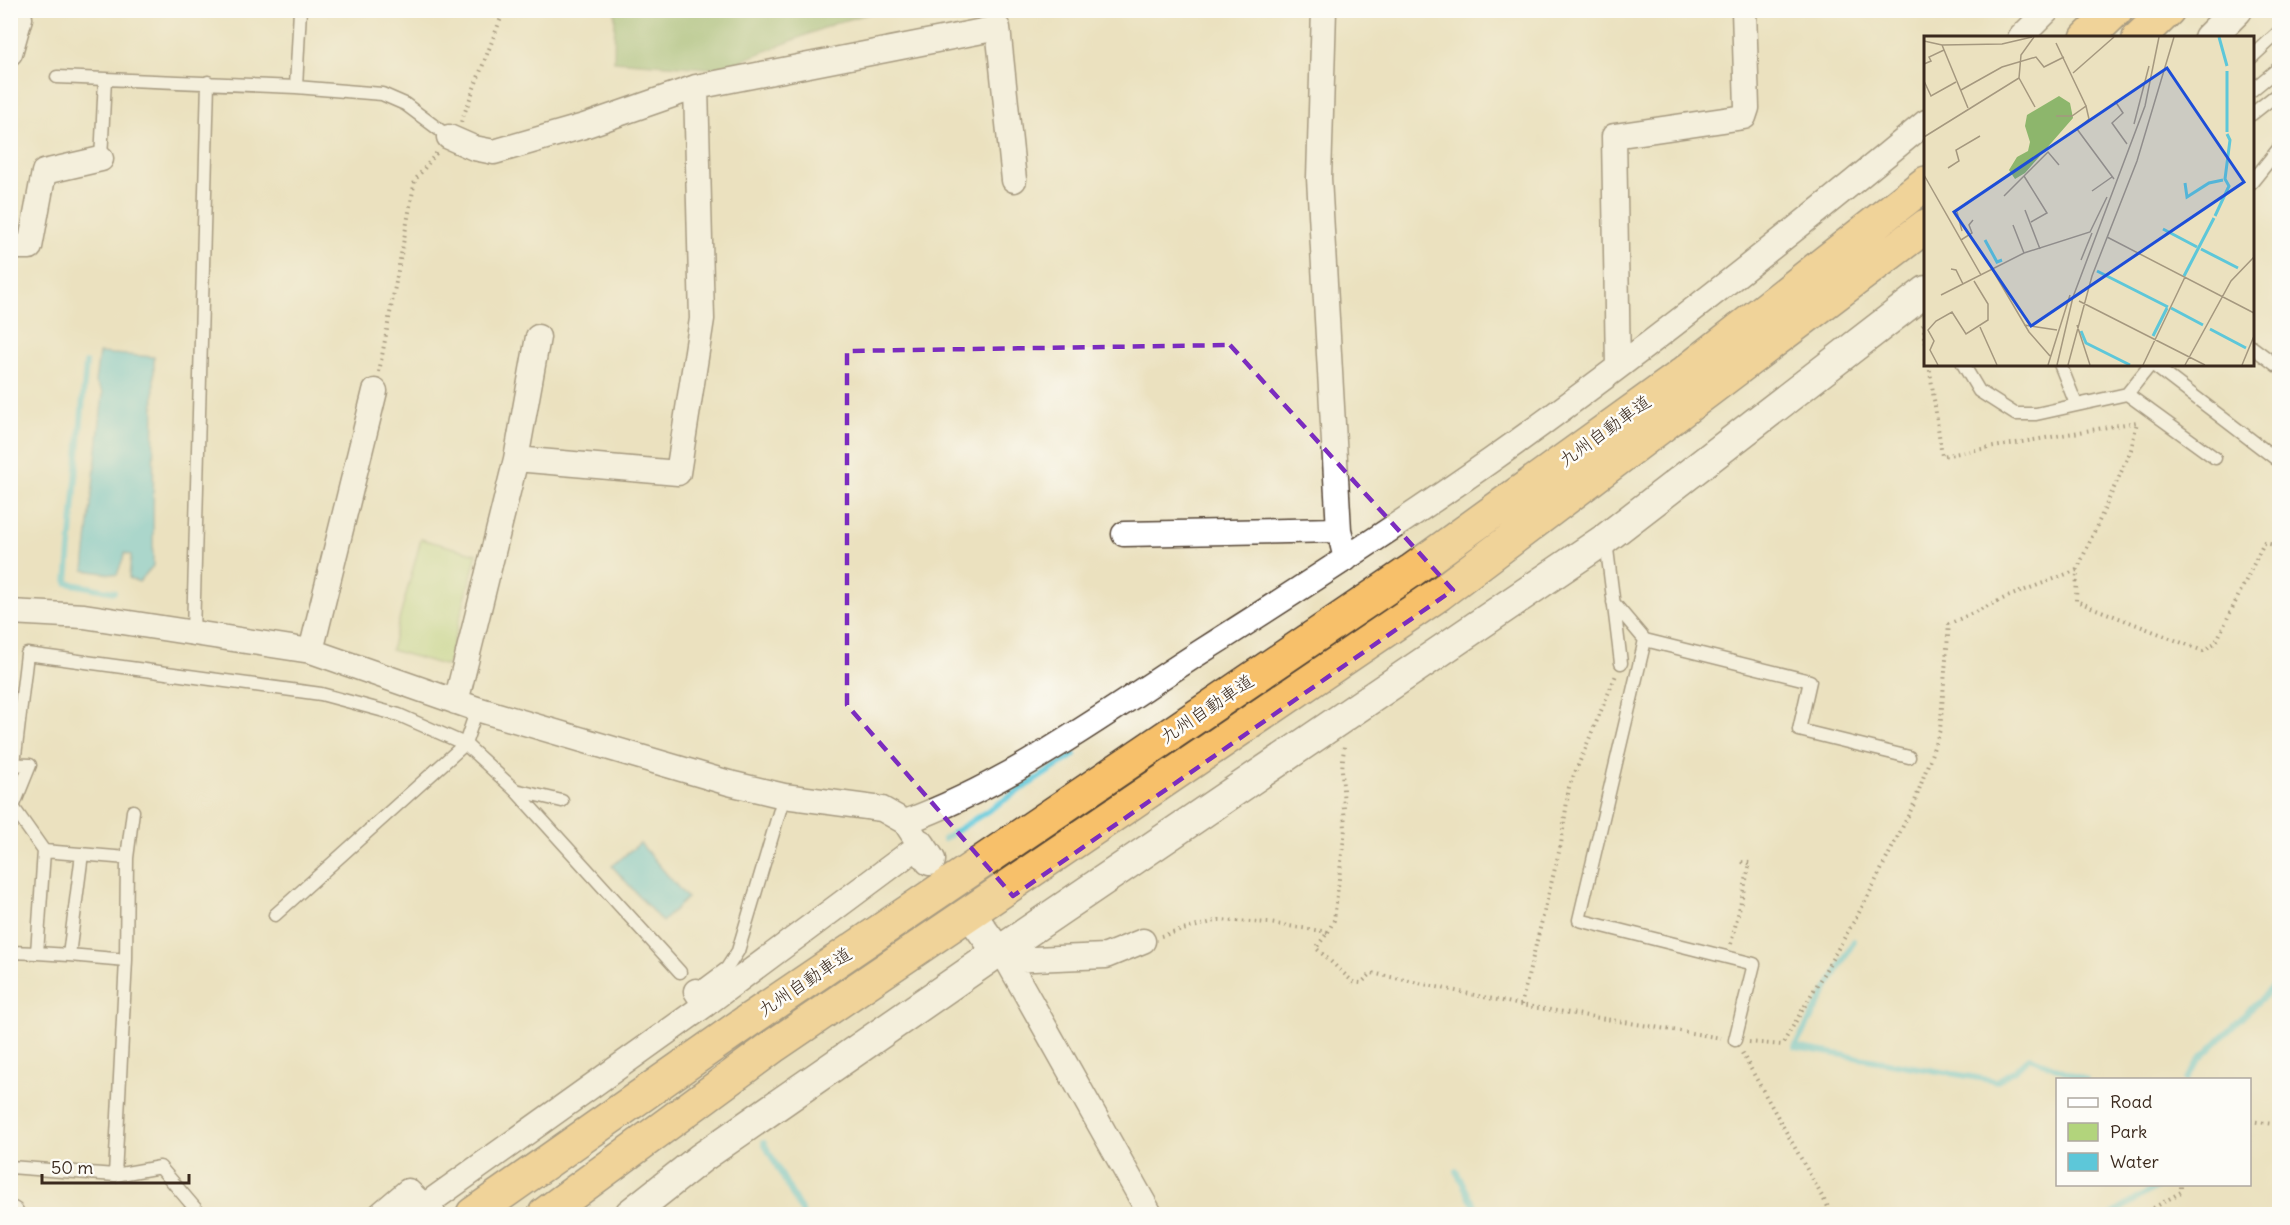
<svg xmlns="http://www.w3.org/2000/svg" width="2290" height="1225" font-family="Delius,'Klee One',sans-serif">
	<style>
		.green { fill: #b2d47c; stroke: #767f4d; stroke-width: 1.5 }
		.forest { fill: #8db66c; stroke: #647045; stroke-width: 1.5 }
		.water { fill: #5dc7d9; stroke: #4c787c; stroke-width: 1.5 }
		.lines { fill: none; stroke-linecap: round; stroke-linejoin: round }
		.stream { stroke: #5dc7d9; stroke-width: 6 }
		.service-casing { stroke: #554536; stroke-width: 15 }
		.minor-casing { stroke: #554536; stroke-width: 27 }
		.tertiary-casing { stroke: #554536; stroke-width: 33 }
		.motorway-casing { stroke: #554536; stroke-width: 36 }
		.path { stroke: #554536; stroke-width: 4; stroke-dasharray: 1.5 4.5; stroke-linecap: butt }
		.service { stroke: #fff; stroke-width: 12 }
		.minor { stroke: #fff; stroke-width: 24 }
		.tertiary { stroke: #fff; stroke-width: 30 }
		.motorway { stroke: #f7c06b; stroke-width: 33 }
		.marked { fill: none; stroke: #7b2cbf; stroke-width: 4.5; stroke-dasharray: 12 8; stroke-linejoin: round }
		.labels { text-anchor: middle; stroke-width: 5; stroke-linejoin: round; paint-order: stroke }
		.street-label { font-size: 18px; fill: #3b2a1e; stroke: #fdfcf7 }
		.inset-river { fill: none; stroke: #5dc7d9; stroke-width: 3 }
		.inset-road { fill: none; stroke: #a5987f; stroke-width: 1.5 }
		.view { fill: #1d4ed8; fill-opacity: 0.15; stroke: #1d4ed8; stroke-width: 3 }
		.inset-edge { fill: none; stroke: #3b2a1e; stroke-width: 3 }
	</style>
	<rect width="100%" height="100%" fill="#fdfcf7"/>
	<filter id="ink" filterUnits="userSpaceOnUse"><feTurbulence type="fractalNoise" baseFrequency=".0167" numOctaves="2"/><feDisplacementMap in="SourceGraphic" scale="12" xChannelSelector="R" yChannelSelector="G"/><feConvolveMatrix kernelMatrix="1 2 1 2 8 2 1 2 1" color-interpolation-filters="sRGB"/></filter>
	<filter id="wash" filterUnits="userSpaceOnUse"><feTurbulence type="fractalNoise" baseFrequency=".008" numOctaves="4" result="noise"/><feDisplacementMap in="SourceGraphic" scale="24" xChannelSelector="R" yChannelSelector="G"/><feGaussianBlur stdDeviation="1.35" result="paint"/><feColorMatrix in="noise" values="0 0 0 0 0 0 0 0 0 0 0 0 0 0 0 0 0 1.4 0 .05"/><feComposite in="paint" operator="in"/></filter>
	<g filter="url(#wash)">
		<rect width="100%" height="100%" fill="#ebe1bf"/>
		<path class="green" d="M421 539 477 554 447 666 391 650Z"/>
		<path class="forest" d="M615 11V10L878 11 836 23 721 69 614 61Z"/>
		<path class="water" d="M99 353 154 357 153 566 139 582 129 578 131 555 125 553 117 575 84 570 103 393 95 382Z
			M640 843 687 898 662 922 612 866Z"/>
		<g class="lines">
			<path class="stream" d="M86 363 67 583 114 592
				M944 839 1074 755
				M1854 941 1795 1047 1996 1081 2014 1071 2029 1057 2086 1080
				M2186 1080 2199 1060 2280 980
				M764 1143 803 1214
				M1456 1171 1479 1214
				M2113 1214 2161 1184"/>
		</g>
	</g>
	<g filter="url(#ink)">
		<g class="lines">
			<defs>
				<path id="service" d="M2252 57 2280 31
					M57 77 296 87 300 10
					M296 87 382 94 405 104 449 137
					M2252 90 2280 67
					M2252 114 2280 92
					M101 159 105 79
					M2252 182 2280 147
					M2252 347 2280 368
					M1963 364 1979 391 2015 414H2036L2127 394 2151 364
					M2060 364 2076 404
					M2152 364 2280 462
					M2127 394 2215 458
					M1606 541 1621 663
					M1613 602 1645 640 1579 920 1754 964 1735 1040
					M193 634 208 82
					M1645 640 1810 681 1799 730 1909 757
					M477 709 465 744 515 790 562 801
					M10 764 30 765 13 807 44 851 37 953 10 952
					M14 764 27 654 321 694 399 715 465 744 275 915
					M515 790 680 972
					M44 851 127 858 133 811
					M82 854 69 955 126 960 127 858
					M37 953 69 955
					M696 991 727 968 738 951 784 796
					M10 1167 115 1175 160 1167 200 1214
					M115 1175 126 960"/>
				<path id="minor" d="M1324 10 1319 178 1339 530 1346 559
					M2020 38 2048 10
					M10 53 20 18
					M449 137 474 148 494 152 584 126 696 87 998 28 1014 180
					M10 247H30L44 172 101 159
					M1618 367 1614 136 1744 117 1747 108 1744 10
					M516 459 678 473 702 319 696 87
					M1124 534 1339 530
					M10 612 84 616 311 651 477 709 729 783 784 796 882 809 905 822 920 845 705 1005 696 991
					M311 651 375 391
					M456 702 516 459 538 337
					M905 822C1012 783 1107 712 1202 651 1300 589 1398 526 1493 459 1642 353 1785 239 1926 122
					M1004 948 1007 960 1150 1214
					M1007 960 1106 956 1143 941
					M10 1213 12 1214
					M381 1214 408 1191 424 1206 705 1005"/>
				<path id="tertiary" d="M2209 38 2237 10
					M920 845 930 860
					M979 926 998 952
					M424 1206 430 1214
					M630 1214 701 1158 998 952 1605 539 1926 291"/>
				<path id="motorway" d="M2087 38 2116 10
					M2139 38 2168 10
					M473 1214 749 1020 1411 571 1678 378 1926 183
					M545 1214 775 1045 1439 594 1926 226"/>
			</defs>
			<use href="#service" class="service-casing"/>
			<use href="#minor" class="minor-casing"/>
			<use href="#tertiary" class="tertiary-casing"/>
			<use href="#motorway" class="motorway-casing"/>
			<path class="path" d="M461 122 504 10
				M1923 324 1926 344
				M1929 364 1942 456 2137 422 2131 450 2077 570 2076 601 2203 651 2216 642 2264 543 2280 546
				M379 372 415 180 438 151
				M1328 932 1334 920 1345 829 1342 770 1344 746
				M1161 936 1219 920 1269 923 1328 932 1316 948 1353 982 1361 983 1372 973 1521 1005 1721 1038
				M1731 944 1750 863 1741 862
				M1521 1005 1561 844 1569 787 1616 675
				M1749 1042 1782 1045 1864 904 1914 804 1940 730 1949 624 2007 597 2077 570
				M1742 1053 1832 1214
				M2250 1121 2280 1125
				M2143 1214 2181 1192V1184"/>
			<use href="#service" class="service"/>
			<use href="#minor" class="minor"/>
			<use href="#tertiary" class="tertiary"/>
			<use href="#motorway" class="motorway"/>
		</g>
	</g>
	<path d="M0 0H2290V1225H0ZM1230 345 1453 590 1013 896 847 705V351Z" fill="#ebe1bf" fill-opacity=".55" fill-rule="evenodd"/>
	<path class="marked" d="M1230 345 1453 590 1013 896 847 705V351Z"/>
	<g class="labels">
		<g class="street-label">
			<text transform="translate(1605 431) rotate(-36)" y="6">九州自動車道</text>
			<text transform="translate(1207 709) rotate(-34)" y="6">九州自動車道</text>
			<text transform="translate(805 982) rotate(-34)" y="6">九州自動車道</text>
		</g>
	</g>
	<g transform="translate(1924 36)">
		<rect width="330" height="330" fill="#ebe1bf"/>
		<path d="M135 60 146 67 149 82 101 137 91 143 85 134 93 121 104 115 106 106 101 90 103 79Z" fill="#8db66c"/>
		<path class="inset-river" d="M295 1 303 30M303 96V35M261 147 263 161 285 147 299 144M291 180 305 150 301 143 306 104 303 98M239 193 273 211M61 204 73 226 78 224M277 213 314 232M173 235 244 271M260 240 290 182M247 272 279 289M286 293 322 312M157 295 162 307 206 329M229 300 243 272"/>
		<path class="inset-road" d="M0 5 18 9 78 8 108 1M18 9 44 72M0 28 7 25 5 21 20 14M149 37 190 1M95 42 111 71M0 45 7 60 32 46M37 54 78 31 112 21 120 31 140 21M191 65 199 77 188 87 203 108M162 70 165 83 153 93 190 143M132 80H148L162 70 132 7M210 88 225 30M0 101 95 42 97 19 110 1M24 132 35 125 32 114 56 100M0 139 57 239M100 140 123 177 107 186M168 155 188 141M80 160 124 116 135 129M101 174 116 213M33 176 38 195M89 189 100 217M183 201 330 277M37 204 48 197 45 189 49 184M157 224 168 197M27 233 32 234 39 248M68 233 105 296 126 320M17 259 100 217 166 196 183 161M155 265 281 329M100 289 133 294M153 289 166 329M56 291 73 329M14 329 6 314 10 305 4 294 12 285 28 276 42 298 64 284V268L50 245M124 329 146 259M133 329 149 261 221 70 235 1M144 329 168 240 213 125 250 1M219 329 261 241M261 329 307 245 330 221M318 329 330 300"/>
		<path class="view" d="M243 32 320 146 107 290 30 176Z"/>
		<rect width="330" height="330" class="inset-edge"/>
	</g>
	<rect width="2290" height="1225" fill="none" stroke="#fdfcf7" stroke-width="36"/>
	<rect x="2056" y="1078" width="195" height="108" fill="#fdfcf7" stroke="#afa8a0" stroke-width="1.5"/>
	<rect x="2068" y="1098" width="30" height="9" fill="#ffffff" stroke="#afa8a0" stroke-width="1.5"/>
	<text x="2110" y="1108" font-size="18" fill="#3b2a1e">Road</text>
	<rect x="2068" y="1123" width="30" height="18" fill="#b2d47c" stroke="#afa8a0" stroke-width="1.5"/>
	<text x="2110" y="1138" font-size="18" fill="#3b2a1e">Park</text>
	<rect x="2068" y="1153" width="30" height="18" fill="#5dc7d9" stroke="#afa8a0" stroke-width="1.5"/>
	<text x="2110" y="1168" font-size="18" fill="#3b2a1e">Water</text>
	<path d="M42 1174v9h147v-9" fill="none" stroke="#3b2a1e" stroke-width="3"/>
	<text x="51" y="1174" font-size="18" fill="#3b2a1e" stroke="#fdfcf7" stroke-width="4.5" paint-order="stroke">50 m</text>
</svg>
